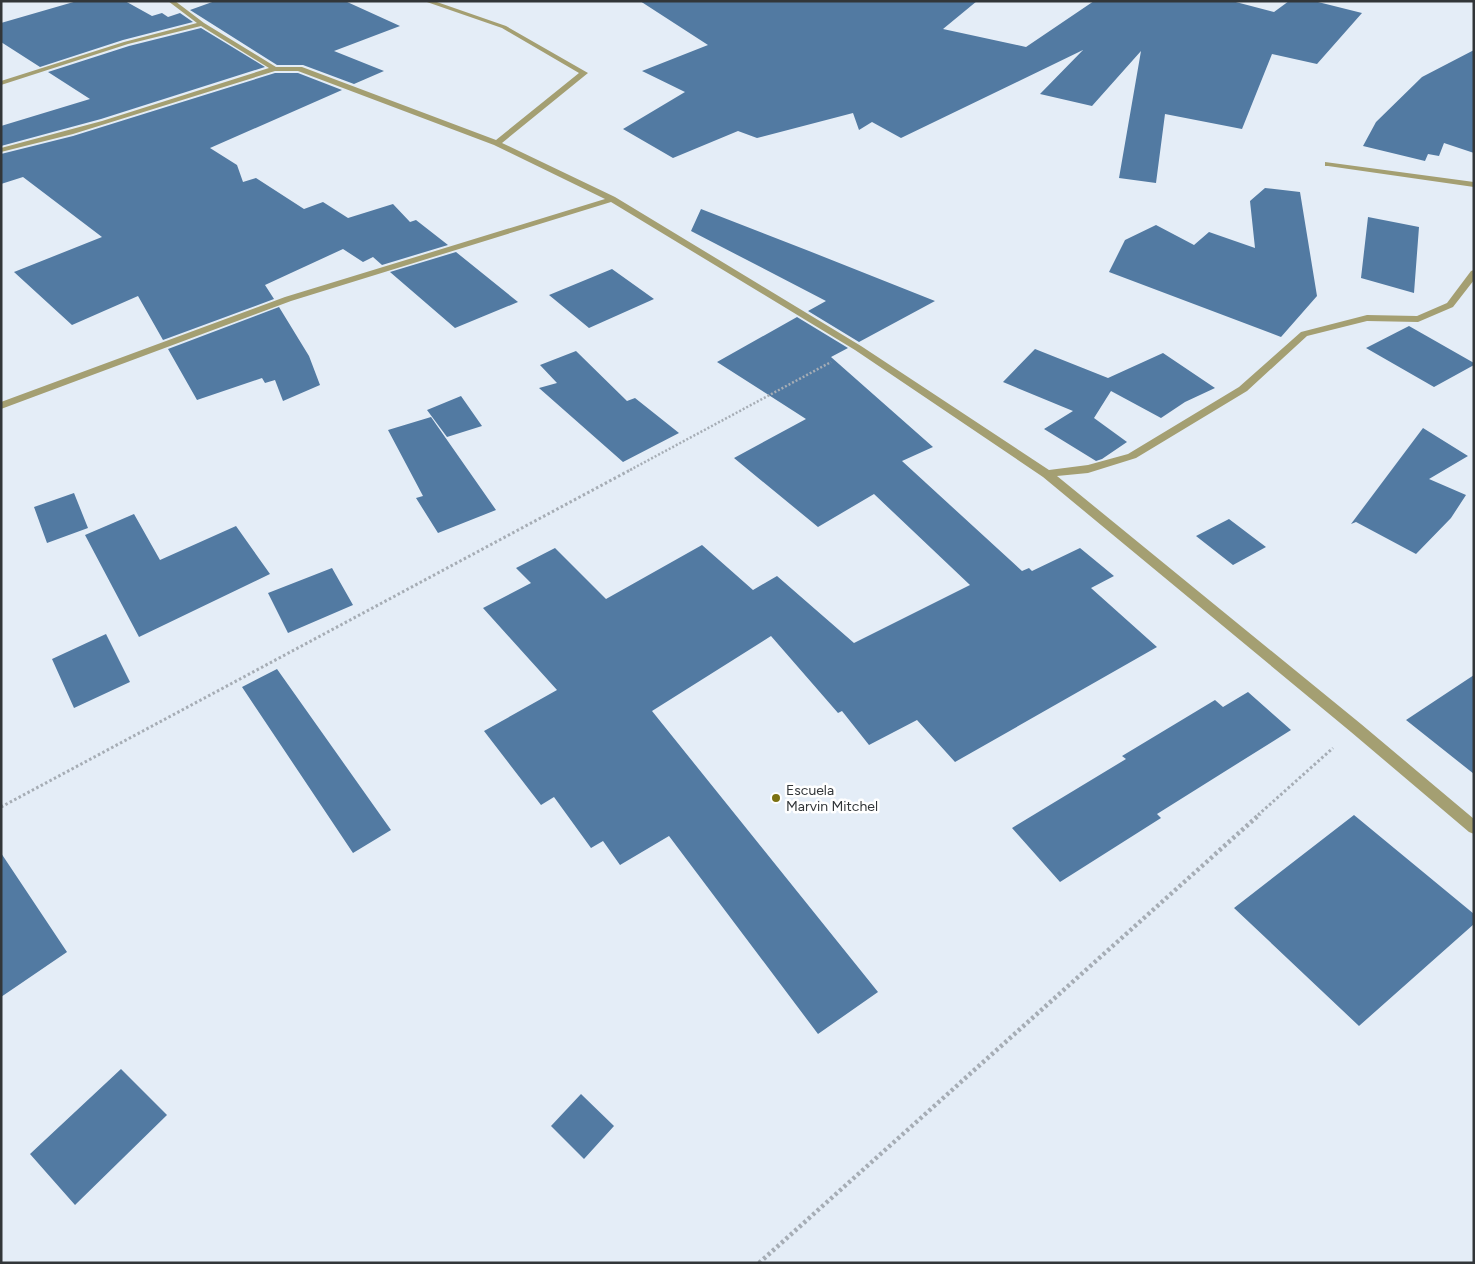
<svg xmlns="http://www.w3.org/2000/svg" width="1475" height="1264" font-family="Figtree,sans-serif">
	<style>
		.building { fill: #527aa2 }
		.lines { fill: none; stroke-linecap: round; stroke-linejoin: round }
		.path-far2 { stroke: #a6adb5; stroke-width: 2.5; stroke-dasharray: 2 2; stroke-linecap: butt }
		.path-far1 { stroke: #a6adb5; stroke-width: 3; stroke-dasharray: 2.5 2.5; stroke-linecap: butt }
		.path { stroke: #a6adb5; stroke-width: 4.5; stroke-dasharray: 3 3; stroke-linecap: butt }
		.service { fill: #a49f72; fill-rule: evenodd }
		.minor { fill: #a49f72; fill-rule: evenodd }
		.poi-dot { fill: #7b7111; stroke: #fff; stroke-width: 2 }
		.labels { text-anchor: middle; stroke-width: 5; stroke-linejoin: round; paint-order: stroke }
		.poi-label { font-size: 14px; fill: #323639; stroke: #fff; text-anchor: start }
	</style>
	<rect width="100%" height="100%" fill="#e4edf7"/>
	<path class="building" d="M77 1H125L152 16 162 13 168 17 180 13 193 22 123 40 40 67 1 42V23Z
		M215 1H345L400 26 334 51 384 71 354 84 303 65H277L190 10Z
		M640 1H977L943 29 1026 47 1094 1H1232L1274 12 1289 1H1314L1362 13 1317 64 1272 54 1242 129 1165 114 1156 183 1119 178 1141 51 1092 106 1040 94 1083 50 901 138 872 122 859 130 853 113 757 138 738 131 673 158 623 129 685 92 642 71 708 45Z
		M201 28 265 67 101 119 1 146V126L90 99 48 72 129 46Z
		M1474 50V153L1444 143 1439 156 1428 154 1425 161 1363 146 1376 122 1422 77Z
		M275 73H298L342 90 210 148 237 165 243 182 256 178 304 209 323 202 348 218 393 204 410 222 416 220 448 245 382 265 373 257 363 262 343 249 265 285 274 299 163 340 138 296 72 325 14 272 102 237 23 177 1 184V154L73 136Z
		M1265 188 1300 192 1317 296 1281 337 1109 272 1125 240 1156 225 1194 245 1209 232 1255 248 1250 201Z
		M701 209 809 251 935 301 859 342 808 311 826 301 691 231Z
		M1368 217 1419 227 1414 293 1361 278Z
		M456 252 518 302 455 328 390 272Z
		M612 269 654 299 589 328 549 295Z
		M279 307 309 356 320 385 283 401 275 380 265 383 262 378 197 400 168 349Z
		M797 317 848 348 831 357 933 447 902 461 1022 571 1029 568 1032 571 1080 548 1114 576 1091 588 1157 647 955 762 917 720 869 745 842 711 838 713 771 636 652 711 878 992 818 1034 669 836 620 865 603 841 591 848 554 797 541 805 484 731 557 690 483 608 531 583 516 568 555 548 606 599 702 545 753 590 777 576 854 643 970 585 874 494 818 527 734 458 806 419 717 362Z
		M1409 326 1474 363V365L1434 387 1366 348Z
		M1035 349 1108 378 1163 353 1215 388 1185 402 1161 418 1111 391 1094 418 1127 442 1102 459 1096 461 1044 429 1073 411 1003 382Z
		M576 351 627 401 635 398 679 433 623 462 539 388 557 383 540 365Z
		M461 396 482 426 447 437 427 410Z
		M431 417 496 510 438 533 416 498 423 496 388 430Z
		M1423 428 1468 456 1429 479 1466 495 1451 518 1416 554 1356 522 1351 524Z
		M74 493 88 528 47 543 34 507Z
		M134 514 160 560 236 526 270 574 139 637 85 535Z
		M1229 519 1266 547 1233 565 1196 536Z
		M332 568 353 605 288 633 268 593Z
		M106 634 130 682 74 708 52 659Z
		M277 669 391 830 353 853 242 687Z
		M1474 675V774L1406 720Z
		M1248 692 1291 730 1157 814 1161 818 1060 882 1012 828 1126 759 1122 756 1215 700 1223 707Z
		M1354 815 1474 914V924L1359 1026 1234 908Z
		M1 853 67 952 1 997Z
		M121 1069 167 1115 75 1205 30 1154Z
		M581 1094 614 1126 584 1159 551 1126Z"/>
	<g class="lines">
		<path class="path-far2" d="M630 470 831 362"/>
		<path class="path-far1" d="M1 807 632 469
			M1258 815 1333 748"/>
		<path class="path" d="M759 1263 1260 814"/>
		<path class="service" d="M1325 162 1474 182V187L1328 166H1325Z"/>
		<path class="minor" d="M168 1H175L204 23 276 67H302L496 140 579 73 502 28 424 1H434L506 26 588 73 502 143 615 197 861 346 1049 470 1088 465 1128 454 1239 387 1301 332 1367 315 1417 316 1447 303 1471 271 1474 270V280L1453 307 1418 322 1367 321 1307 336 1247 391 1136 458 1088 473 1057 476 1361 724 1474 819V834L1469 832 1351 732 1043 477 855 350 611 202 291 301 1 409V402L285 297 605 199 494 145 298 71H275L73 134 1 152V148L102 121 269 68 201 26 128 44 1 85V81L124 42 197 23Z"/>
	</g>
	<circle class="poi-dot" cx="776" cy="798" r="5"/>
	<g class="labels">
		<g class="poi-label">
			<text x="786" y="795">Escuela<tspan x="786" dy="16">Marvin Mitchel</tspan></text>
		</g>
	</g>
	<rect width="1475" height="1264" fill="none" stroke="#323639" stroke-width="5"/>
</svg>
